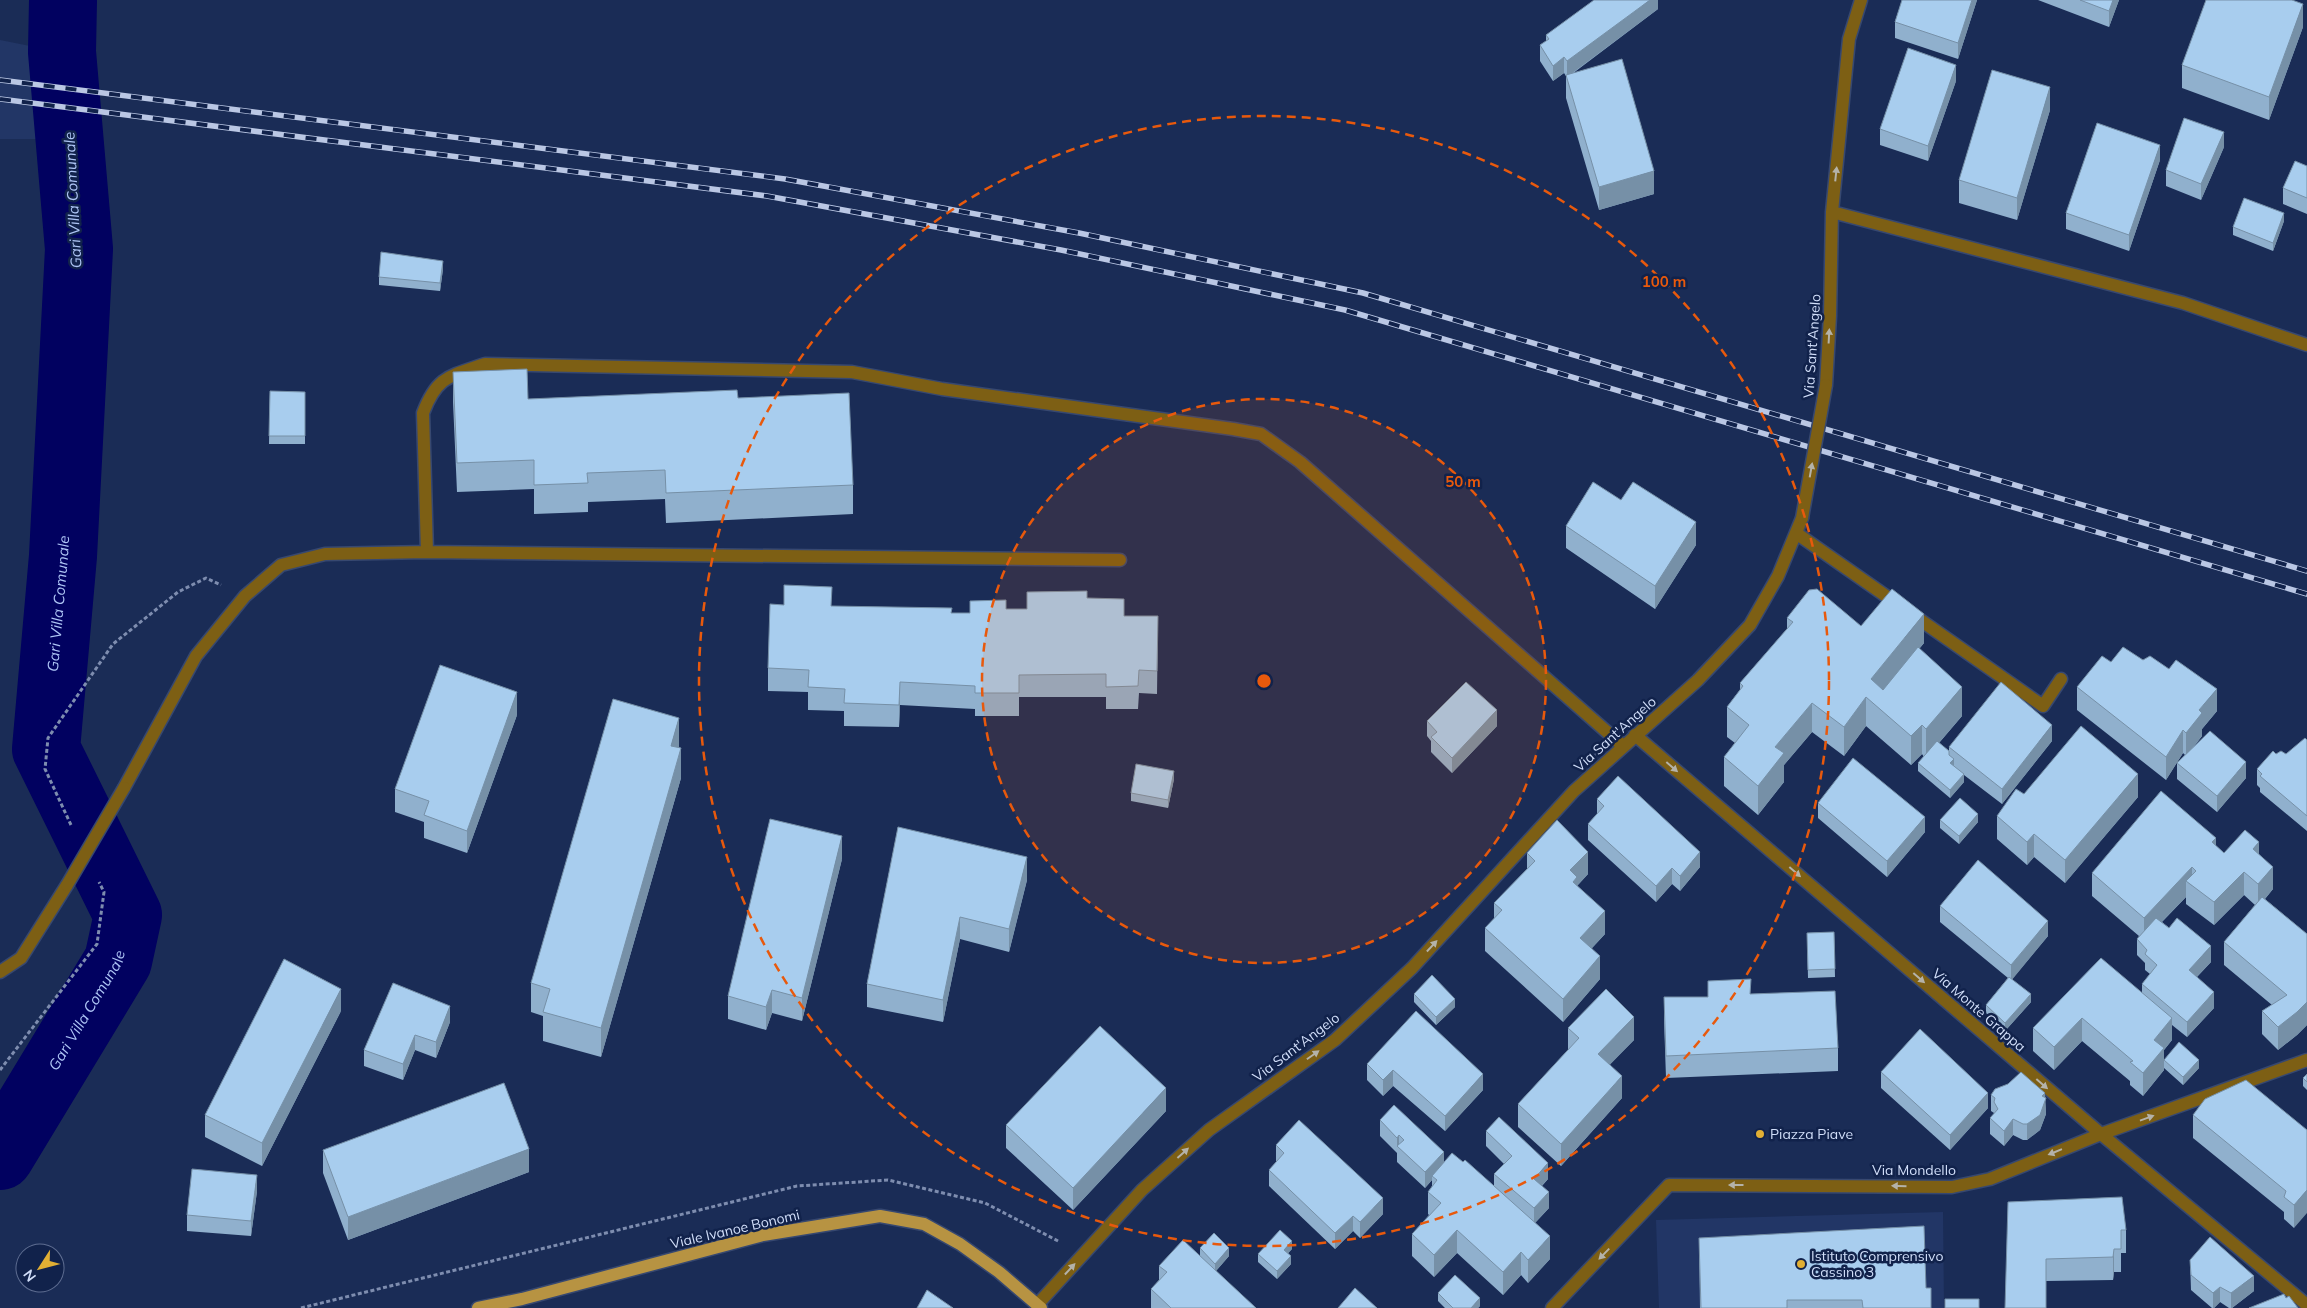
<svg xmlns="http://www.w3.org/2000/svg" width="2307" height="1308" font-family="Mulish,sans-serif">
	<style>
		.built { fill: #223666 }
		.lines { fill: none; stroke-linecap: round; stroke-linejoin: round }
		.river { stroke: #010160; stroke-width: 68 }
		.minor-casing { stroke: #374870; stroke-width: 15 }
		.major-casing { stroke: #374870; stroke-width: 15 }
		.path { stroke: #7e8daf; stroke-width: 3; stroke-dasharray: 4 2.5; stroke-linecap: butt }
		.minor { stroke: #7d5f14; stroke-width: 12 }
		.major { stroke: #b79342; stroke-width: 12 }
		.rail-casing { stroke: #bac7e4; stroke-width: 5.5 }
		.rail { stroke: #11224b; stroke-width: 4; stroke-dasharray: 11; stroke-linecap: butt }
		.minor-bridge-casing { stroke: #374870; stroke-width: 15; stroke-linecap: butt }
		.path-bridge { stroke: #7e8daf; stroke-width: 3; stroke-dasharray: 4 2.5; stroke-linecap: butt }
		.minor-bridge { stroke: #7d5f14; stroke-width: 12 }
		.wall { fill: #90b0cd }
		.shaded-wall { fill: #7690a7 }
		.building { fill: #a8cdee; stroke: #7690a7 }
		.oneway { fill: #b4b2a9 }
		.ring { fill: none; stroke: #e8590c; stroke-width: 2.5; stroke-dasharray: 9 6 }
		.poi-dot { fill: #e1af34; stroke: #11224b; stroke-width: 2 }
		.labels { text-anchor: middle; stroke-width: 5; stroke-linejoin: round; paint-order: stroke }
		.street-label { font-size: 14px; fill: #d1def9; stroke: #11224b }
		.poi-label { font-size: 14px; fill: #d1def9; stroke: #11224b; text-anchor: start }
		.water-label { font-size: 15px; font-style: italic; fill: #aec5f5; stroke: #11224b }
		.centre { fill: #e8590c; stroke: #11224b; stroke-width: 2.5 }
		.ring-label { font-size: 15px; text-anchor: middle; font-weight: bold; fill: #e8590c; stroke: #11224b; stroke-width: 5; stroke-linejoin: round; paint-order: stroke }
	</style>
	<rect width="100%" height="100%" fill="#1a2c56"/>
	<path class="built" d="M0 40 50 50 42 139H0Z
		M1943 1212 1944 1308H1659L1656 1220Z"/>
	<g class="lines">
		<path class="river" id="s1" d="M0 1156 118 961 128 915 46 749 63 556 79 249 62 52 63 0"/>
		<defs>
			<path id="minor" d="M1832 212 2183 303 2307 345
				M1826 385 1830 316 1832 212 1849 39 1861 0
				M1796 533 2043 706 2061 679
				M427 552 423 413C437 376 450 376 485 364L852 372 942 389 1233 429 1261 434 1300 462 1623 746
				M1635 735 2101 1134 2307 1305
				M124 788 196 656 245 596 281 565 325 554 427 552 1120 560
				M0 972 21 958 67 885
				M1037 1308V1305L1142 1190 1209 1130 1335 1040 1412 968 1574 791 1698 680 1750 625 1778 576 1802 518
				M1552 1308 1669 1185 1952 1187 1990 1179 2101 1134 2307 1060"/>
			<path id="major" d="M478 1308 522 1299 763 1235 880 1216 924 1224 960 1244 999 1272 1041 1308"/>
		</defs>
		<use href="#minor" class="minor-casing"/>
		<use href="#major" class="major-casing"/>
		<path class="path" d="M71 825 45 769 48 738 113 644 178 592 206 578 221 585
			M0 1070 97 944 104 892 99 882
			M301 1308 797 1186 888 1180 985 1203 1060 1242"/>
		<use href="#minor" class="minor"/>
		<use href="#major" class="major"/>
		<defs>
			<path id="rail" d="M0 80 785 179 1079 233 1363 293 2307 571
				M0 99 767 196 1061 250 1345 310 2307 594"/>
		</defs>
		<use href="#rail" class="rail-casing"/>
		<use href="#rail" class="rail"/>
		<defs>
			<path id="minor-bridge" d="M1802 518 1826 385
				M67 885 124 788"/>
		</defs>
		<use href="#minor-bridge" class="minor-bridge-casing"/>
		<path class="path-bridge" d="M1591 760 1627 721"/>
		<use href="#minor-bridge" class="minor-bridge"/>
	</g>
	<path class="wall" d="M1658 0V9L1572 74 1654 194 1599 210 1566 98V76L1564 73 1553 81 1540 61V45L1546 41V35Z
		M1902 0H1977L1958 59 1895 38V22Z
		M2038 0H2119L2109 27Z
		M2303 27 2269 120 2182 88V65Z
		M1956 81 1928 161 1880 145V129Z
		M2050 110 2017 220 1959 203V180Z
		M2224 147 2201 200 2166 186V170Z
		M2160 160 2129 251 2066 229V213Z
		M2307 166V214L2283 204V188Z
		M2284 221 2273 251 2233 235V227Z
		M443 269 440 291 379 285V277Z
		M453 372 528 399 738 398 853 485V514L666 523 665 499 588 502V512L534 514V489L457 492 453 402Z
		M270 391 305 392V444H269Z
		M1621 500 1696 545 1655 609 1566 548V526Z
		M1087 598 1124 616H1158L1157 694 1139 693 1138 709H1106V697H1019V716H975V709L900 705 899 727 844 726V711L808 710V692L768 691V668L784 605 832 606 952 613H970L1006 609H1027Z
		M1787 618 1861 626 1924 643 1919 649 1962 716 1939 743 1949 751V747L2052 741 2002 804 1964 775V782L1950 798 1918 771V763L1924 757 1922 754 1911 765 1866 726 1844 756 1812 732 1784 765V782L1758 815 1724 786V757L1735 743 1727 737V707L1740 690V683L1787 629Z
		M2111 662 2217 711 2202 729V736L2192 749 2246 778 2217 812 2177 779V763L2185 755 2183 753 2166 780 2077 710V687Z
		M517 715 467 853 424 838V822L395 812V789Z
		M1427 721 1497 726 1452 773 1431 752V741L1427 736Z
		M2307 740V831L2260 792V788L2257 785V769L2276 754H2286Z
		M679 748 681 778 601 1057 543 1041V1016L531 1012V983Z
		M1174 779 1168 808 1131 801V793Z
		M2024 794 2138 797 2065 883 2034 857 2027 865 1997 839V816Z
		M1597 799 1700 867 1680 891 1672 884 1656 902 1588 840V824L1597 814Z
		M1818 803 1925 832 1887 877 1818 818Z
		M1940 820 1978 822 1959 844 1940 828Z
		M898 827 1027 880 1009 952 960 939 943 1022 867 1007V984Z
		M2216 846 2224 853 2259 855 2273 889 2265 899 2307 934V1025L2297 1035 2278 1050 2262 1034V1011L2272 1005 2224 965V942L2255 905 2244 895 2214 925 2186 904V897L2162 922 2211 962 2197 977 2214 1008 2187 1037 2172 1025V1040L2164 1050V1060L2199 1068 2183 1085 2164 1068V1070L2143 1096 2130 1085V1081L2082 1041 2054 1070 2033 1051V1028L2142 993V984L2150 974 2145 970V963L2137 955V939L2139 936 2092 896V873Z
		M1527 853 1588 874 1577 886 1605 934 1592 948 1600 979 1563 1022 1485 951V928L1494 919V903L1527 869Z
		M842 859 802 1021 772 1013 766 1030 728 1019V996Z
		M1940 906 2048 936 2012 979 2031 1002 2005 1031 1986 1013V1005L2008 978 1940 922Z
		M1834 932 1835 977 1808 978 1807 933Z
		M1414 994 1455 1007 1436 1025 1414 1002Z
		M1751 994 1838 1048V1071L1666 1078 1664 1020V997H1708Z
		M341 1011 262 1166 205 1137V1115Z
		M450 1022 436 1058 415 1050 403 1080 364 1066V1050Z
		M1568 1028 1634 1040 1610 1064 1622 1098 1561 1166 1518 1127V1104L1568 1050Z
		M1367 1064 1483 1090 1445 1131 1393 1086 1383 1096 1367 1080Z
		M1881 1072 1988 1108 1950 1150 1881 1088Z
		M2307 1074V1090L2303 1086V1078Z
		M1991 1095 2045 1098 2046 1114 2040 1130 2027 1140H2023L2013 1135 2004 1146 1990 1134V1118L1994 1114V1113L1991 1111Z
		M1166 1111 1073 1210 1006 1148V1125Z
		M2193 1115 2307 1130 2294 1228 2284 1219V1212L2193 1138Z
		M1380 1120 1444 1163 1463 1162 1494 1186V1174L1504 1164 1486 1146V1131L1548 1179 1542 1186 1549 1208 1535 1223 1550 1259 1528 1283 1521 1275 1503 1295 1457 1253 1434 1277 1412 1256V1234L1429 1215 1428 1214V1192L1432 1186V1180L1425 1188 1397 1162V1153L1380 1136Z
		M1276 1145 1383 1214 1360 1238 1353 1231 1335 1249 1269 1186V1170L1277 1162 1276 1161Z
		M323 1150 529 1172 348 1240 323 1173Z
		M257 1191 251 1236 187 1231V1215Z
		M2008 1202 2126 1230V1253H2121V1272H2114L2113 1280 2046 1281Z
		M1699 1238 1926 1288 1931 1308H1700Z
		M1200 1248 1229 1256 1216 1271 1256 1308H1151V1289L1159 1280V1266L1200 1256Z
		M1292 1249 1288 1253 1291 1264 1277 1279 1258 1262V1254Z
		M2190 1260 2254 1291 2232 1308H2229L2220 1302 2214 1308H2212L2191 1290Z
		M1438 1293 1480 1306 1478 1308H1445L1438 1301Z"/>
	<path class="shaded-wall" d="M1650 0H1658V9L1567 77V61Z
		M1972 0H1977L1958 59V43Z
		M2113 0H2119L2109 27V11Z
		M2303 4V27L2269 120V97Z
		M1564 57V73L1553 81V66Z
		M1956 65V81L1928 161V146Z
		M2050 87V110L2017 220V198Z
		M2224 132V147L2201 200V184Z
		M2160 145V160L2129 251V235Z
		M1654 171V194L1599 210V187Z
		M2284 213V221L2273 251V243Z
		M443 261V269L440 291V283Z
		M1696 522V545L1655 609V586Z
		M1924 614V643L1874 704 1871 679Z
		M900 682V705L899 727V705Z
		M1962 687V716L1926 758V729Z
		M2217 689V711L2202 729V736L2186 756V733L2199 710Z
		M517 692V715L467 853V831Z
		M1866 697V726L1844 756V727Z
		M1812 703V732L1784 765V782L1758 815V786L1775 747Z
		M1497 710V726L1452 773V758Z
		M679 718V748L671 775V746Z
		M1922 725V754L1911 765V736Z
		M2052 725V741L2002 804V789Z
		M2183 730V753L2166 780V757Z
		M681 748V778L601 1057V1028Z
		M1954 759V767L1950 763Z
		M2246 762V778L2217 812V796Z
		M1174 771V779L1168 808V800Z
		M1964 774V782L1950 798V790Z
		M2138 774V797L2065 883V860Z
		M1978 814V822L1959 844V836Z
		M1925 817V832L1887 877V861Z
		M2034 834V857L2027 865V842Z
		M842 836V859L802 1021V998Z
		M2216 838V861L2212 842Z
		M2259 842V865L2253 849Z
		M1588 852V874L1577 886V900L1570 870Z
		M1700 852V867L1680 891V876Z
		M1027 857V880L1009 952V929Z
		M2192 867V886L2186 881V897L2144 940V918Z
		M2273 867V889L2258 907V884Z
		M1672 868V884L1656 902V886Z
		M2244 872V895L2214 925V902Z
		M1605 911V934L1580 961V938Z
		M960 917V939L943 1022V1000Z
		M2048 921V936L2011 981V965Z
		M2211 946V962L2189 985V970Z
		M1600 956V979L1563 1022V999Z
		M341 989V1011L262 1166V1143Z
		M772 990V1013L766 1030V1007Z
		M2214 992V1008L2187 1037V1022Z
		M2031 994V1002L2005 1031V1023Z
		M1455 999V1007L1436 1025V1017Z
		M2307 1002V1025L2297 1035 2278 1050V1027Z
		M450 1006V1022L436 1058V1042Z
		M1634 1017V1040L1598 1077V1054Z
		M2082 1018V1041L2054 1070V1047Z
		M2172 1018V1040L2164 1050V1070L2143 1096V1073L2154 1040Z
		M415 1035V1050L403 1080V1064Z
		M2199 1060V1068L2183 1085V1077Z
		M1393 1070V1086L1383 1096V1080Z
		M1483 1074V1090L1445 1131V1116Z
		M1622 1076V1098L1561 1166V1144Z
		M1166 1088V1111L1073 1210V1188Z
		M1988 1093V1108L1950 1150V1135Z
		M2045 1093 2046 1114 2040 1130 2027 1140V1124L2042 1096Z
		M2013 1119V1135L2004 1146V1131Z
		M1399 1135V1148L1397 1146V1153V1138Z
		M529 1149V1172L348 1240V1217Z
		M1444 1152V1168L1432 1176V1180L1425 1188V1172Z
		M1548 1163V1179L1534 1194V1179Z
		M257 1175V1191L251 1236V1221Z
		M2307 1190V1213L2294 1228V1205Z
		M1549 1192V1208L1534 1224V1208Z
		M1383 1198V1214L1360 1238V1222Z
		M1353 1216V1231L1335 1249V1233Z
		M1457 1230V1253L1434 1277V1255Z
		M1550 1236V1259L1528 1283V1260Z
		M1292 1241V1249L1284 1258V1250Z
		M1229 1248V1256L1215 1272V1264Z
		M2114 1249V1272L2113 1280V1257Z
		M1521 1252V1275L1503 1295V1272Z
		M1291 1256V1264L1277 1279V1271Z
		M2254 1276V1291L2232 1308H2231V1293Z
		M2220 1287V1302L2214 1308H2213V1293Z
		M1480 1298V1306L1478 1308H1471Z"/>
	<path class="building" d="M1594 0H1650L1567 61 1564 57 1553 66 1540 45 1549 39 1546 35Z
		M1902 0H1972L1958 43 1895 22Z
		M2080 0H2113L2109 11Z
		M2206 0H2292L2303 4 2269 97 2182 65Z
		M1908 48 1956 65 1928 146 1880 129Z
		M1622 59 1654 171 1599 187 1566 75Z
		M1992 70 2050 87 2017 198 1959 180Z
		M2184 118 2224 132 2201 184 2166 170Z
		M2097 123 2160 145 2129 235 2066 213Z
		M2295 161 2307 166V198L2283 188Z
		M2244 198 2284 213 2273 243 2233 227Z
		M381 252 443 261 440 283 379 277Z
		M527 369 528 399 737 390 738 398 849 393 853 485 666 493 665 470 587 473 588 483 534 485V460L457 463 453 372Z
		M270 391 305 392V436H269Z
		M1593 482 1621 500 1633 482 1696 522 1655 586 1566 526Z
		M784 585 832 587 831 606 952 608 951 613H970V601L1006 600V609H1027V592L1087 591V598L1124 599V616H1158L1157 671 1139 670 1138 686 1106 687V674L1019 675V693H975V686L900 682 899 705 844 703 845 689 808 687 809 670 768 668 770 604 784 605Z
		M1817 589 1861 626 1892 589 1924 614 1871 679 1883 690 1918 647 1962 687 1926 729 1922 725 1911 736 1866 697 1844 727 1812 703 1775 747 1784 753 1758 786 1724 757 1749 725 1727 707 1743 686 1740 683 1793 622 1787 618 1809 590Z
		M2123 647 2143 660 2150 656 2169 669 2176 660 2217 689 2199 710 2202 713 2186 733 2183 730 2166 757 2077 687 2102 656 2111 662Z
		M440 665 517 692 467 831 424 815 429 801 395 789Z
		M1466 682 1497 710 1452 758 1431 737 1437 732 1427 721Z
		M2001 682 2052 725 2002 789 1949 747Z
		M613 699 679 718 671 746 681 748 601 1028 543 1012 550 989 531 983Z
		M2081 726 2138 774 2065 860 2034 834 2027 842 1997 816 2016 789 2024 794Z
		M2210 731 2246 762 2217 796 2177 763Z
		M2305 738 2307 740V816L2260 776 2262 774 2257 769 2273 751 2276 754 2281 751 2286 754Z
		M1937 741 1949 751V755L1954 759 1950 763 1964 774 1950 790 1918 763Z
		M1853 758 1925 817 1887 861 1818 803Z
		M1136 764 1174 771 1168 800 1131 793Z
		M1618 776 1700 852 1680 876 1672 868 1656 886 1588 824 1604 806 1597 799Z
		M2161 791 2216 838 2212 842 2224 853 2245 830 2259 842 2253 849 2273 867 2258 884 2244 872 2214 902 2186 881 2196 871 2192 867 2144 918 2092 873Z
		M1960 798 1978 814 1959 836 1940 820Z
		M770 819 842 836 802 998 772 990 766 1007 728 996Z
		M1557 820 1588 852 1570 870 1577 877 1573 882 1605 911 1580 938 1600 956 1563 999 1485 928 1502 910 1494 903 1535 861 1527 853Z
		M898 827 1027 857 1009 929 960 917 943 1000 867 984Z
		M1978 860 2048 921 2011 965 1940 906Z
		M2262 897 2307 934V1002L2297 1012 2278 1027 2262 1011 2287 995 2224 942Z
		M2156 918 2169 928 2177 918 2211 946 2189 970 2214 992 2187 1022 2142 984 2157 965 2145 954 2147 950 2137 939Z
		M1834 932 1835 969 1808 970 1807 933Z
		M2101 958 2172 1018 2154 1040 2164 1048 2143 1073 2130 1062 2133 1061 2082 1018 2054 1047 2033 1028Z
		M284 959 341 989 262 1143 205 1115Z
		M1432 975 1455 999 1436 1017 1414 994Z
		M2009 977 2031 994 2005 1023 1986 1005Z
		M1751 979 1750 994 1835 991 1838 1048 1666 1056 1664 997H1708V981Z
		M393 983 450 1006 436 1042 415 1035 403 1064 364 1050Z
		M1606 989 1634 1017 1598 1054 1622 1076 1561 1144 1518 1104 1579 1038 1568 1028Z
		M1416 1011 1483 1074 1445 1116 1393 1070 1383 1080 1367 1064Z
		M1100 1026 1166 1088 1073 1188 1006 1125Z
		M1920 1029 1988 1093 1950 1135 1881 1072Z
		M2179 1042 2199 1060 2183 1077 2164 1060Z
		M2021 1072 2045 1093 2042 1096 2046 1098 2040 1115 2027 1124H2023L2013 1119 2004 1131 1990 1118 1998 1109 1994 1102 1995 1098 1991 1095 1995 1089 2008 1084Z
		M2307 1074V1082L2303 1078Z
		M2246 1080 2307 1130V1190L2294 1205 2284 1197 2286 1191 2193 1115 2205 1099Z
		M504 1083 529 1149 348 1217 323 1150Z
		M1394 1105 1444 1152 1425 1172 1397 1146 1404 1140 1399 1135 1397 1138 1380 1120Z
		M1499 1117 1548 1163 1534 1179 1549 1192 1534 1208 1494 1174 1512 1156 1486 1131Z
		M1299 1120 1383 1198 1360 1222 1353 1216 1335 1233 1269 1170 1284 1153 1276 1145Z
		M1452 1153 1463 1162 1465 1160 1550 1236 1528 1260 1521 1252 1503 1272 1457 1230 1434 1255 1412 1234 1441 1203 1428 1192 1437 1180 1432 1176Z
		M192 1169 257 1175 251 1221 187 1215Z
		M2122 1197 2126 1230H2121V1249H2114L2113 1257 2046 1259V1308H2005L2008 1202Z
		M1924 1226 1926 1288H1931V1308H1863L1862 1300H1787V1308H1701L1699 1238Z
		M1280 1230 1292 1241 1284 1250 1291 1256 1277 1271 1258 1254Z
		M1214 1233 1229 1248 1215 1264 1200 1248Z
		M2210 1237 2254 1276 2231 1293 2220 1287 2213 1293 2191 1275 2190 1260Z
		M1183 1240 1256 1308H1171L1151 1289 1167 1272 1159 1266Z
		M1455 1275 1480 1298 1471 1308H1453L1438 1293Z
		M1355 1288 1377 1308H1338Z
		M927 1290 953 1308H917Z
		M2284 1294 2286 1298 2289 1296 2298 1308H2249Z
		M1945 1299H1979V1308H1945Z"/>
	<defs><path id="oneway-solid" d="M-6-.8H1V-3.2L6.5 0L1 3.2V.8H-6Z" transform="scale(1.25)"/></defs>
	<g class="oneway">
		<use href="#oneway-solid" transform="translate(1836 174) rotate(-84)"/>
		<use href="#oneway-solid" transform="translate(1829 336) rotate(-87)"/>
		<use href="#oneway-solid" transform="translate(1811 470) rotate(-80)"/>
		<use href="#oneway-solid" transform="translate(1672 767) rotate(41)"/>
		<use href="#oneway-solid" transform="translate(1795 872) rotate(41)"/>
		<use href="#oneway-solid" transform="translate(1432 946) rotate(-47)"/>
		<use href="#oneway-solid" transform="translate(1919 978) rotate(41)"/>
		<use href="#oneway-solid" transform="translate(1313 1055) rotate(-35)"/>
		<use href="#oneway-solid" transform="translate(2042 1084) rotate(41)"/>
		<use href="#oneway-solid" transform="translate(2147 1118) rotate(-20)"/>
		<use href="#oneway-solid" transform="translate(2055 1152) rotate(158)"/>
		<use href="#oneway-solid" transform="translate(1183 1153) rotate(-42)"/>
		<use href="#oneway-solid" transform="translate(1736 1185) rotate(-180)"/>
		<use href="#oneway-solid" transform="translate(1899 1186) rotate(-179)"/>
		<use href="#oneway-solid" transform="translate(1604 1254) rotate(134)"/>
		<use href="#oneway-solid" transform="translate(1070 1269) rotate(-47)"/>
	</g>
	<circle cx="1264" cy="681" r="282" fill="#e8590c" fill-opacity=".12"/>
	<g class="ring">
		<circle cx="1264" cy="681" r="282"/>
		<circle cx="1264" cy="681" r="565"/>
	</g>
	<g class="poi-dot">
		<circle cx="1760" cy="1134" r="5"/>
		<circle cx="1801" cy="1264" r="5"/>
	</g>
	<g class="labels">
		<g class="street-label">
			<text transform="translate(1812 346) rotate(-86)" y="5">Via Sant'Angelo</text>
			<text transform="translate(1615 734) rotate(-42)" y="5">Via Sant'Angelo</text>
			<text transform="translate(1979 1010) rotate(41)" y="5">Via Monte Grappa</text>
			<text transform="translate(1296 1047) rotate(-37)" y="5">Via Sant'Angelo</text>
			<text x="1914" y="1175">Via Mondello</text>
			<text transform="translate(735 1229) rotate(-13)" y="5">Viale Ivanoe Bonomi</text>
		</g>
		<g class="poi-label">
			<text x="1770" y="1139">Piazza Piave</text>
			<text x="1811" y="1261">Istituto Comprensivo<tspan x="1811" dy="16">Cassino 3</tspan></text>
		</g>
		<g class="water-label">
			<text transform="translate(73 200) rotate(-93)" y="5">Gari Villa Comunale</text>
			<text dy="5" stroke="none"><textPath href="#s1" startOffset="606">Gari Villa Comunale</textPath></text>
			<text dy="5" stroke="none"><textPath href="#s1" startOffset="170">Gari Villa Comunale</textPath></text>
		</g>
	</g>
	<circle cx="1264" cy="681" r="8" class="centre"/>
	<g class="ring-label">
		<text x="1664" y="287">100 m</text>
		<text x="1463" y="487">50 m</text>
	</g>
	<g transform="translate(40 1268) rotate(234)"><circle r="24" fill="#11224b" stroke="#5e6d91"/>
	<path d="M0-4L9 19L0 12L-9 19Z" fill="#e1af34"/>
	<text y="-8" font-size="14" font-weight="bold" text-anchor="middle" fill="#d1def9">N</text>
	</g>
</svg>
